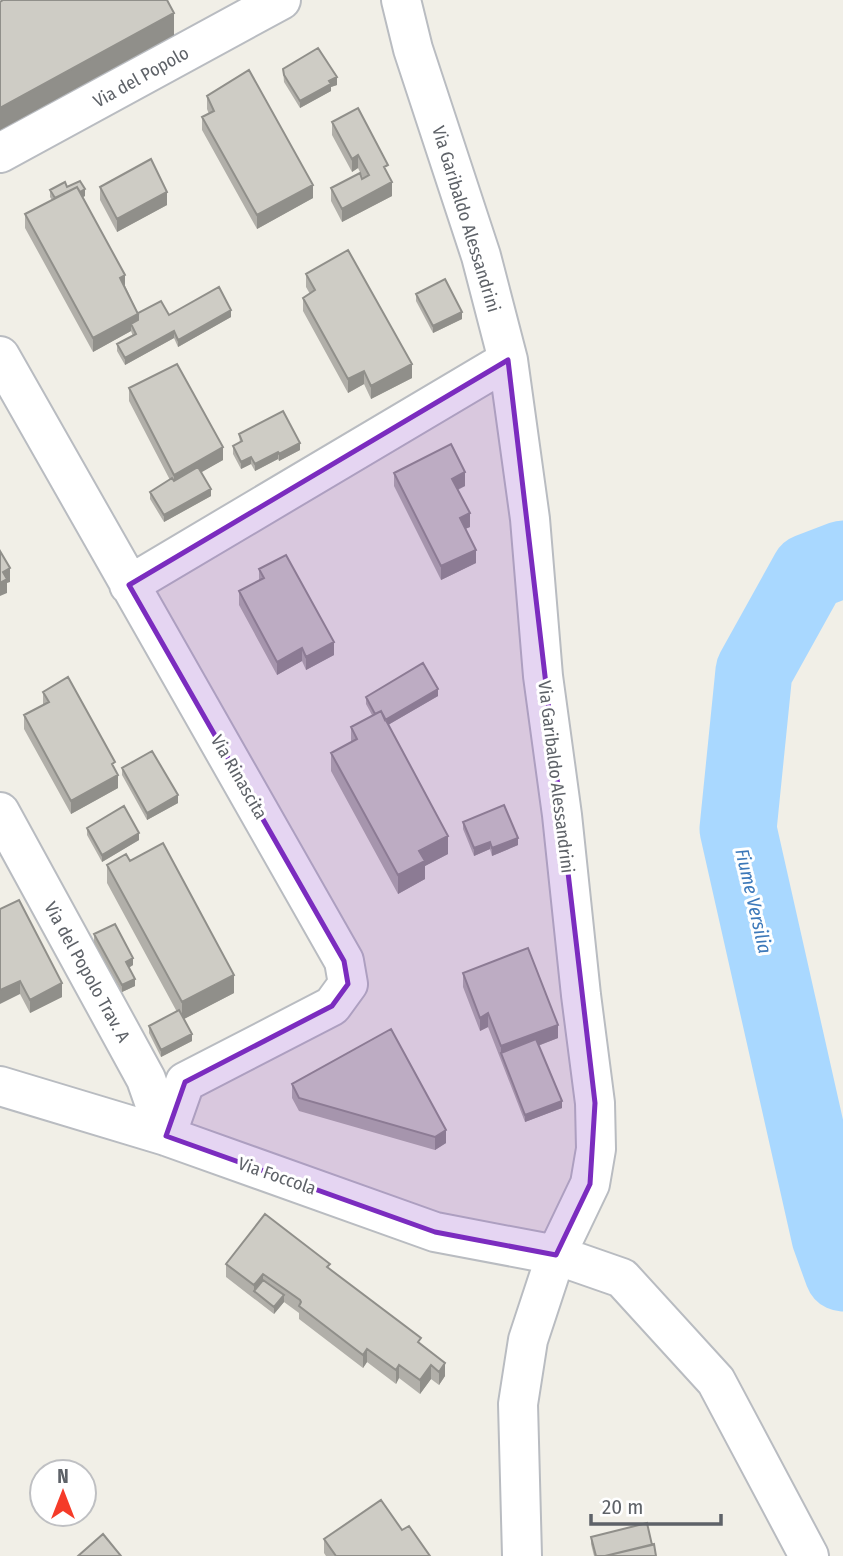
<svg xmlns="http://www.w3.org/2000/svg" width="843" height="1556" font-family="'Fira Sans Condensed',sans-serif">
	<style>
		.lines { fill: none; stroke-linecap: round; stroke-linejoin: round }
		.river { stroke: #a9d8ff; stroke-width: 77 }
		.minor-casing { stroke: #b9bcc1; stroke-width: 42 }
		.minor { stroke: #fff; stroke-width: 38 }
		.wall { fill: #b1afa9 }
		.shaded-wall { fill: #908f8a }
		.building { fill: #ceccc5; stroke: #908f8a; stroke-width: 2 }
		.marked { fill: #7b2cbf; fill-opacity: 0.2; stroke: #7b2cbf; stroke-width: 5; stroke-linejoin: round }
		.labels { text-anchor: middle; stroke-width: 6; stroke-linejoin: round; paint-order: stroke }
		.street-label { font-size: 18px; fill: #5e6268; stroke: #fff }
		.water-label { font-size: 19px; font-style: italic; fill: #3c78b9; stroke: #fff }
	</style>
	<rect width="100%" height="100%" fill="#f1efe7"/>
	<g class="lines">
		<path class="river" d="M843 559 809 572 754 671 738 829 830 1237 843 1273"/>
		<defs>
			<path id="minor" d="M401 0 413 49 481 256 508 360 530 519 543 676 562 815 581 995 595 1103 596 1149 590 1184 556 1255 528 1340 518 1404 522 1556
				M0 153 281 0
				M0 356 344 961 348 984 332 1006 185 1082 166 1136
				M129 585 508 360
				M0 812 146 1079 166 1136
				M0 1086 166 1136 435 1232 556 1255 622 1278 716 1381 809 1556"/>
		</defs>
		<use href="#minor" class="minor-casing"/>
		<use href="#minor" class="minor"/>
	</g>
	<path class="wall" d="M283 69 337 85 331 87V91L300 108 284 82Z
		M207 96 313 198 257 229 202 130V117L209 114 207 109Z
		M332 122 388 174 392 196 342 222 331 201V188L363 178 358 168 352 172 332 135Z
		M67 187 85 196 83 197 138 313 231 317 178 347 174 338 125 365 117 351V344L133 336 131 331 93 352 25 228V214L52 200 50 197V190Z
		M100 187 167 205 117 232 100 200Z
		M306 274 412 378 371 399 364 384 348 393 303 311V298L310 294 306 287Z
		M416 294 462 319 433 333 416 301Z
		M129 388 223 460 201 472 211 496 164 522 150 499V492L170 480 129 401Z
		M239 434 300 450 279 461 278 459 255 471 251 464 241 469 233 454V446L240 443Z
		M394 473 465 486 458 490 470 527 465 529 476 563 441 580 394 486Z
		M259 569 334 655 306 670 302 661 277 675 239 605V591L259 580Z
		M43 692 115 770 118 788 71 814 24 729V715L43 705Z
		M438 696 388 725 448 854 425 866V879L398 894 331 771V753L351 742V727L372 715 366 704V697Z
		M122 768 178 803 147 820 122 775Z
		M463 822 518 845 492 856 490 849 474 856 463 829Z
		M87 828 139 840 102 862 87 835Z
		M130 861 234 993 184 1019 192 1041 161 1057 149 1033V1026L177 1012 107 883V865Z
		M0 909 62 997 30 1013 20 994Z
		M94 934 133 965 129 968 135 986 122 992 94 942Z
		M463 973 558 1038 538 1046 562 1108 525 1122 488 1027 480 1031 463 987Z
		M391 1029 446 1143 435 1150 299 1111 292 1098V1084Z
		M226 1264 330 1269 421 1345 445 1376 439 1385 431 1379 420 1394 399 1378 396 1384 367 1362 363 1368 299 1319V1313L284 1302 274 1314 226 1277Z
		M402 1530 430 1556H326L324 1553V1539Z
		M591 1537 652 1545 656 1556H594L591 1544Z"/>
	<path class="shaded-wall" d="M174 13V35L0 130V108Z
		M337 77V85L331 87V91L300 108V101L329 81Z
		M358 155V168L352 172V159Z
		M392 182V196L342 222V209Z
		M313 185V198L257 229V215Z
		M85 189V196L57 210V203Z
		M167 192V205L117 232V219Z
		M125 275V288L120 278Z
		M231 310V317L178 347V340Z
		M462 312V319L433 333V326Z
		M138 314V327L131 324V331L93 352V338Z
		M174 331V338L125 365V358Z
		M412 364V378L371 399V386Z
		M364 371V384L348 393V379Z
		M300 443V450L279 461V454Z
		M223 447V460L174 488V475Z
		M278 452V459L255 471V464Z
		M251 457V464L241 469V462Z
		M465 472V486L452 492V479Z
		M211 489V496L164 522V515Z
		M470 513V527L460 531V518Z
		M476 550V563L441 580V566Z
		M10 568V582L7 583V593L0 596V583L3 572Z
		M334 642V655L306 670V657Z
		M302 648V661L277 675V662Z
		M438 689V696L381 729V722Z
		M118 775V788L71 814V801Z
		M178 795V803L147 820V813Z
		M139 833V840L102 862V855Z
		M448 836V854L425 866V879L398 894V875L419 851Z
		M518 838V845L492 856V848Z
		M490 842V849L474 856V848Z
		M133 958V965L126 969V962Z
		M234 975V993L182 1020V1002Z
		M135 979V986L122 992V985Z
		M20 981V994L0 1004V990Z
		M62 983V997L30 1013V1000Z
		M488 1013V1027L480 1031V1018Z
		M558 1025V1038L503 1059 501 1053V1046Z
		M192 1034V1041L161 1057V1050Z
		M562 1101V1108L525 1122V1115Z
		M446 1130V1143L435 1150V1137Z
		M263 1274V1287L254 1291V1285Z
		M284 1295V1302L274 1314V1307Z
		M367 1349V1362L363 1368V1355Z
		M445 1363V1376L439 1385V1372Z
		M399 1365V1378L396 1384V1370Z
		M431 1365V1379L420 1394V1380Z"/>
	<path class="building" d="M3 0H167L174 13 0 108V2Z
		M318 48 337 77 329 81 331 84 300 101 284 75 283 69Z
		M249 70 313 185 257 215 202 117 214 111 207 96Z
		M358 108 388 165 384 167 392 182 342 209 331 188 360 173 362 179 369 175 358 155 352 159 332 122Z
		M151 159 167 192 117 219 100 187Z
		M80 181 85 189 80 192 77 187 55 198 50 190 65 182 67 187Z
		M77 187 125 275 120 278 138 314 93 338 25 214Z
		M348 250 412 364 371 386 364 371 348 379 303 298 315 290 306 274Z
		M445 279 462 312 433 326 416 294Z
		M219 287 231 310 178 340 174 331 125 358 117 344 136 334 131 324 138 320V313L161 301 169 315Z
		M177 364 223 447 174 475 129 388Z
		M283 411 300 443 279 454 278 452 255 464 251 457 241 462 233 446 242 441 239 434Z
		M451 444 465 472 452 479 470 513 460 518 476 550 441 566 394 473Z
		M198 467 211 489 164 515 150 492 172 478 174 481Z
		M0 551 10 568 3 572 7 579 0 583Z
		M286 555 334 642 306 657 302 648 277 662 239 591 264 578 259 569Z
		M423 663 438 689 385 720 381 711 375 714 366 697Z
		M68 677 115 762 112 764 118 775 71 801 24 715 49 702 43 692Z
		M381 711 448 836 419 851 425 861 398 875 331 753 357 739 351 727Z
		M152 751 178 795 147 813 122 768Z
		M504 805 518 838 492 848 490 842 474 848 463 822Z
		M124 806 139 833 102 855 87 828Z
		M163 843 234 975 182 1002 107 865 126 854 130 861Z
		M19 900 62 983 30 1000 20 981 0 990V909Z
		M115 924 133 958 126 962 135 979 122 985 94 934Z
		M528 948 558 1025 501 1046 488 1013 480 1018 463 973Z
		M179 1010 192 1034 161 1050 149 1026Z
		M391 1029 446 1130 435 1137 299 1098 292 1084Z
		M536 1039 562 1101 525 1115 501 1053Z
		M265 1214 330 1264 327 1267 421 1338 418 1342 445 1363 439 1372 431 1365 420 1380 399 1365 396 1370 367 1349 363 1355 299 1306 301 1302 300 1300 263 1274 254 1285 226 1264Z
		M263 1280 284 1295 274 1307 254 1291Z
		M381 1500 402 1530 409 1526 430 1556H336L324 1539Z
		M647 1523 652 1545 605 1556H596L591 1537Z
		M103 1534 121 1556H78Z
		M654 1544 656 1556H605Z"/>
	<path class="marked" d="M508 360 595 1103 590 1184 556 1255 435 1232 166 1136 185 1082 332 1006 348 984 344 961 129 585Z"/>
	<g class="labels">
		<g class="street-label">
			<text transform="translate(141 77) rotate(-29)" y="6">Via del Popolo</text>
			<text transform="translate(466 219) rotate(73)" y="6">Via Garibaldo Alessandrini</text>
			<text transform="translate(239 777) rotate(60)" y="6">Via Rinascita</text>
			<text transform="translate(556 777) rotate(83)" y="6">Via Garibaldo Alessandrini</text>
			<text transform="translate(87 972) rotate(61)" y="6">Via del Popolo Trav. A</text>
			<text transform="translate(277 1176) rotate(19)" y="6">Via Foccola</text>
		</g>
		<g class="water-label">
			<text transform="translate(754 901) rotate(77)" y="7">Fiume Versilia</text>
		</g>
	</g>
	<g transform="translate(63 1493)"><circle r="33" fill="#ffffff" stroke="#bfc0c3" stroke-width="2"/>
	<path d="M0-5L12 26L0 18L-12 26Z" fill="#f53b29"/>
	<text y="-10" font-size="19" font-weight="bold" text-anchor="middle" fill="#5e6268">N</text>
	</g>
	<path d="M591 1514v10h130v-10" fill="none" stroke="#5e6268" stroke-width="3.5"/>
	<text x="602" y="1514" font-size="21" fill="#5e6268" stroke="#ffffff" stroke-width="5" paint-order="stroke">20 m</text>
</svg>
